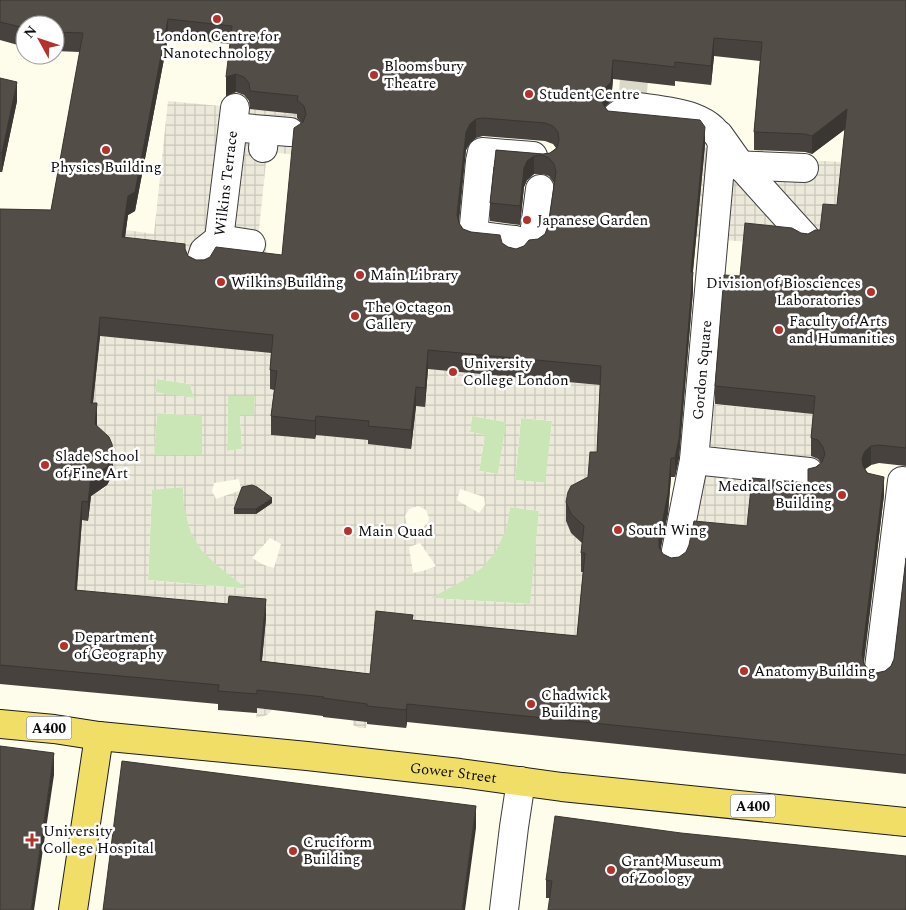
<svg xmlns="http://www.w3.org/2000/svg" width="906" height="910" font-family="Spectral,serif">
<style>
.grass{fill:#cae6b7}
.plaza{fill:url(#plaza-grid);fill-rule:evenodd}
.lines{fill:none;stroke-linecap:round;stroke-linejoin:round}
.minor-tunnel{stroke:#dad8c9;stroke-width:28;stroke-dasharray:28 14;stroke-linecap:butt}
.minor-casing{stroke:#3e3e3e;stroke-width:30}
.major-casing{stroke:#1c1c1c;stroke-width:30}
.minor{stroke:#fff;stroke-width:28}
.major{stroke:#f1de67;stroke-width:28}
.wall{fill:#47423e;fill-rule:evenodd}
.shaded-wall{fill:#3a3632}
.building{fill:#534d48;stroke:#3a3632;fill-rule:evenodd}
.poi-dot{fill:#b3332c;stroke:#fff;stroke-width:2}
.labels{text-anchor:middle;stroke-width:5;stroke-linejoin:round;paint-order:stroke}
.shield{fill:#fff;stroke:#545454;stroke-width:1}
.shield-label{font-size:14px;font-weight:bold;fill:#0b0b0b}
.poi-label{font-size:15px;fill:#0b0b0b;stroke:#fff;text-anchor:start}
.street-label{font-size:15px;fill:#0b0b0b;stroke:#fff}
</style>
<defs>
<pattern id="plaza-grid" width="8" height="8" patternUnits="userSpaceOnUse" patternTransform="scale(1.25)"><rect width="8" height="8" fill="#ece9db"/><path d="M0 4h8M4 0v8" fill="none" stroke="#c9c6bb"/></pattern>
</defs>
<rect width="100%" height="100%" fill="#fefcea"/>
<path class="grass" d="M157 379 190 384 194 398 155 393Z
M228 396H255L254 415H240L242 449 227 451Z
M157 413 203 416 202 455H154Z
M472 416 507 422 498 474 479 471 485 435 470 432Z
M521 418 552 421 546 483 515 480Z
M183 487C185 543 207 558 249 589L148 580 152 489Z
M510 507 539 511 531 604 430 598C475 574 501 562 510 507Z"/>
<path class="plaza" d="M168 101 314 115 310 156 267 152 258 239 267 240 264 271 116 255 119 229 154 234Z
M736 142 750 152 805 160 843 162 837 224 820 250 806 248 696 237 705 148Z
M100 336 273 353 270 389 277 390 271 435 315 439 316 435 369 440 413 405 425 406 429 369 601 385 597 471 588 498 566 521 571 533 584 541 582 572H585L577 655 370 686 366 728H359L353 725V721L356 691 272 710 267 715 256 718 266 618 76 597 82 520H88L91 493 104 489 111 479 113 473 112 463 91 421ZM157 379 190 384 194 398 155 392ZM228 396H255L254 415H240L242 449 227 451ZM157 413 202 416V455H154ZM472 416 506 422 498 474 479 471 485 435 470 432ZM521 418 552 421 545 483 515 480ZM239 479 241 490 216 499 212 491 214 483ZM183 487 184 508 191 533 202 551 218 566 247 589 148 580 152 490ZM460 489 484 497 485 505 479 513 457 500ZM418 506 426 510 429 518 428 522 422 529H413L407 525 405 516 409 509ZM510 507 539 511 530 604 431 598 464 580 482 568 496 551 507 527ZM270 538 281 544 274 568 264 565 252 558ZM420 543 436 566 423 571 413 573 409 547Z
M687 402 815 414 802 576 671 563 682 449H678L681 411H686Z"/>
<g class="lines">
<path class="minor-tunnel" d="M632 106 640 0"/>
<defs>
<g id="minor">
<path d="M617 116 632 106C660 111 712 111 722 144L694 460 809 472"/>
<path d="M233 127 265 130 263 148"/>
<path d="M265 130 290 132"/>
<path d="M719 135 741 166 805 237"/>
<path d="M730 165 804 168"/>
<path d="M219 239 251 244"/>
<path d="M514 240 533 243 540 189"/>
<path d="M515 252 514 240 473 235 480 161 482 152 533 156"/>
<path id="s1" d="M200 264 204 251 219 239 235 108"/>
<path d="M674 561 694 460"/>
<path d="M878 676 902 481"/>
<path d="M504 910 514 827 521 781"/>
</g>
<g id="major">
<path id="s2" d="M0 724 54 729 99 736 307 756 460 773 562 787 906 822"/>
<path d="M73 910 99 736"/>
</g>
</defs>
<use href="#minor" class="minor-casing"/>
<use href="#major" class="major-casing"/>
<use href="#minor" class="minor"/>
<use href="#major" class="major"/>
</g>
<path class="wall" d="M0 0H906V466L879 463 871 465 865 469 884 495 864 663 868 669 876 673 885 671 891 666 894 659 906 558V774L407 722 406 728 367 724V722L323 717V716L257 708V713L218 710V704L0 684V209L51 210 80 52 55 51V25H25V47L0 40ZM168 38 230 44 226 96 236 92 244 95 249 101 250 109 297 114V118L302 123 282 255 196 260 188 256 185 249 125 238 128 215 135 211ZM714 56 760 61 754 132V150L805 152 812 154 845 129 837 205 820 230 808 234 801 233 740 276 715 386V404L813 414 811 438V456L818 459 821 463 816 467 808 483 747 526 679 557 671 558 663 554 660 549 668 513 671 477H675L679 458 693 291V272L705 145 608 111 605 107 611 101 613 79 675 86V81L711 85ZM483 136 545 141 553 144 556 148 550 153 543 154 496 150 490 203V221L520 225 524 187 527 180 534 174H542L549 176 554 183 548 226 545 234 538 239 524 246 516 249 508 247 502 243 463 229 459 223 466 150 470 143 476 138ZM100 336 271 353 270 370V389L274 390 271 416V435L315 439 316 435 368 440V444L411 449 416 406 425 407 428 369 600 385 597 452 588 477 566 502V521L571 533 582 543 581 553V572H583L577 636 413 620 370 674 262 661 266 618 77 590 82 520 88 521 91 496 107 485 113 474 97 426V422L93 403Z
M0 78 17 101 2 172H0Z
M272 503 256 514H234V509Z
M681 833 550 898H546V880Z"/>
<path class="shaded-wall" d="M168 19V38L135 211 128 215 122 256V237L128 196Z
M714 38V56L711 85V66Z
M613 60V79L611 101 603 109 601 98Z
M236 74V92L226 96V77Z
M17 82V101L2 172V153Z
M847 109V128L812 154V136Z
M476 119V138L470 143 466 150 457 233V215L466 132 470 124Z
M705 127V145L691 290V272Z
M534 156V174L527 180 524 187 520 225V206L524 168 527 161Z
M693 272V291L679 458 675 477V458Z
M100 317V336L91 421V403Z
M428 350V369L425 407V388Z
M416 387V406L411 449V430Z
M97 403V422L95 443V424Z
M316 416V435L315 439V421Z
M871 446V465L865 469 862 477V458L865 451Z
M113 455V474L107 485 91 496 88 521V502L91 477Z
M671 458V477L668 513 659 558V539Z
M884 477V495L862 674V655Z
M272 498V503L256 514V509Z
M82 501V520L75 608V590Z
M266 599V618L260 679V661Z
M407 704V722L406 728V710Z
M54 753V775L34 910H31Z
M476 806V828L465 910H462Z"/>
<path class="building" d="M0 0H906V448L879 445 871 446 865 451 862 458 863 466 867 473 884 477 862 655 864 664 868 669 876 673 885 671 891 666 894 659 906 558V755L407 704 406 710 367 706V704L323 698 324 697 257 690V694L218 691 219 685 0 665V209L51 210 83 33 55 32V25H25V28L0 22ZM168 19 232 26 226 77 236 74 244 77 249 83 250 91 298 96 297 100 304 106 306 114 303 122 294 128 282 255 216 247 210 257 204 260H196L188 256 185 249V244L122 237 128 196 135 192ZM714 38 762 42 754 132 805 134 812 136 847 109 837 205 823 204 820 230H815L808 234 801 233 792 228 745 223 740 276 724 275 715 386 815 396 811 438 818 440 823 447 825 454 822 462 816 467 808 469V483L752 478 747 526 694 521 689 545 686 552 679 557 671 558 663 554 659 547V539L668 494 671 458H675L679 439 693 272H691L705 127 700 120 608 111 604 106 601 98 603 90 611 82 613 60 675 67V62L711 66ZM483 118 545 123 553 126 558 132 559 140 557 148 550 153 543 154 496 150 490 203 520 206 524 168 527 161 534 156 542 155 549 158 554 164 556 172 548 226 545 234 538 239 529 240 524 246 516 249 508 247 502 243 500 235 471 232 463 229 459 223 457 215 466 132 470 124 476 119ZM100 317 273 335 270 370 277 371 271 416 315 421 316 416 369 421 368 426 411 430 416 387 425 388 428 350 601 366 597 452H590L588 477 571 486 568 492 566 502 571 514 584 526 581 553H585L577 636 412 620 413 615 376 611 370 674 260 661 266 599 229 596 228 604 75 590 82 501 88 502 91 477 107 467 113 455 112 444 109 437 95 424 97 403H91Z
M0 78 17 82 2 153H0Z
M252 485 257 487 272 498 256 509H234L242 487Z
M0 746 54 753 31 910H0Z
M122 761 476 806 462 910H103Z
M555 816 681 833 906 856V910H548L552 881 546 880Z"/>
<g class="poi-dot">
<circle cx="217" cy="19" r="5"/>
<circle cx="374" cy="75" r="5"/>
<circle cx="529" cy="94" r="5"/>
<circle cx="106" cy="150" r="5"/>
<circle cx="527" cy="220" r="5"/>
<circle cx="360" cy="275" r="5"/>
<circle cx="221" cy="282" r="5"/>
<circle cx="871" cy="292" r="5"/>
<circle cx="355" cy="316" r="5"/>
<circle cx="779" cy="330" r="5"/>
<circle cx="453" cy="372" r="5"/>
<circle cx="45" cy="465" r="5"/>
<circle cx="842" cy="495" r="5"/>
<circle cx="618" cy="530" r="5"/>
<circle cx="348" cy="531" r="5"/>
<circle cx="64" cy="646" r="5"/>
<circle cx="744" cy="671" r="5"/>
<circle cx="531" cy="704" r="5"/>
<path d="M29.5 832.5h5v5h5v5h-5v5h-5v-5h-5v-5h5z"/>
<circle cx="293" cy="851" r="5"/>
<circle cx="611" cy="870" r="5"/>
</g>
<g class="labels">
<g class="shield">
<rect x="26.5" y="716.5" width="45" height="23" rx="4"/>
<rect x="730.5" y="794.5" width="45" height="23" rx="4"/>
</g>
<g class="shield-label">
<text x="49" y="733">A400</text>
<text x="753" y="811">A400</text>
</g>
<g class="poi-label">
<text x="217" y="41" text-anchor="middle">London Centre for<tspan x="217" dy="17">Nanotechnology</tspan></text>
<text x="384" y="71">Bloomsbury<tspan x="384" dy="17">Theatre</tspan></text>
<text x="539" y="99">Student Centre</text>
<text x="106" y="172" text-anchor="middle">Physics Building</text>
<text x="537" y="225">Japanese Garden</text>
<text x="370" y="280">Main Library</text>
<text x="231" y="287">Wilkins Building</text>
<text x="861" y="288" text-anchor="end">Division of Biosciences<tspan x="861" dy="17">Laboratories</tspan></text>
<text x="365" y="312">The Octagon<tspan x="365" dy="17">Gallery</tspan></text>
<text x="789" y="326">Faculty of Arts<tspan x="789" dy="17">and Humanities</tspan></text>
<text x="463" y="368">University<tspan x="463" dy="17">College London</tspan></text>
<text x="55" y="461">Slade School<tspan x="55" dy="17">of Fine Art</tspan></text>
<text x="832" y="491" text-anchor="end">Medical Sciences<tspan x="832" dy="17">Building</tspan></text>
<text x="628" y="535">South Wing</text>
<text x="358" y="536">Main Quad</text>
<text x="74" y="642">Department<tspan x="74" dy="17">of Geography</tspan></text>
<text x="754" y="676">Anatomy Building</text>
<text x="541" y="700">Chadwick<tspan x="541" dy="17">Building</tspan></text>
<text x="43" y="836">University<tspan x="43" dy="17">College Hospital</tspan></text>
<text x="303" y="847">Cruciform<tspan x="303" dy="17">Building</tspan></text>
<text x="621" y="866">Grant Museum<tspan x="621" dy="17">of Zoology</tspan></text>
</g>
<g class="street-label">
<text dy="5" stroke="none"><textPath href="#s1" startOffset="89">Wilkins Terrace</textPath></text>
<text transform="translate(702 370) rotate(-85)" y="5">Gordon Square</text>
<text dy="5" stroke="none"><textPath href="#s2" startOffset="456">Gower Street</textPath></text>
</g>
</g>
<g transform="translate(40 40) rotate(310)"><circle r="24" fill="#ffffff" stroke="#9d9d9d"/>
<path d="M0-4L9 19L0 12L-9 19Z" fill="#b3332c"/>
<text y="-8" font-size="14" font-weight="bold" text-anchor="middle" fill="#0b0b0b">N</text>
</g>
</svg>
